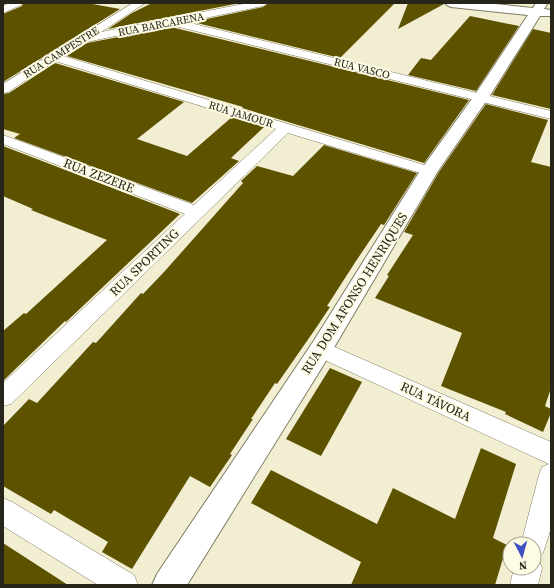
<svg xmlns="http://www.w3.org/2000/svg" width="554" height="588" font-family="'Source Serif 4',serif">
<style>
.building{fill:#5d5200}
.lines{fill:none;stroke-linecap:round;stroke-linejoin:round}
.minor-casing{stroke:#7f7c62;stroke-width:1}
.tertiary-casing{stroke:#7f7c62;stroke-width:2}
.minor{fill:#fff;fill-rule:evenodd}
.tertiary{fill:#fff;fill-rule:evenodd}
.labels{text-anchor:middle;stroke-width:4;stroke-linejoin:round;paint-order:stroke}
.far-street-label{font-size:11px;fill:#27251a;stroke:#fefbe4}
.street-label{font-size:13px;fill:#27251a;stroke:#fefbe4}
</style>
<rect width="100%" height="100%" fill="#f2eed1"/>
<path class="building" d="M23 3H87L120 9 3 82V14L22 6Z
M152 3H240L108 29 132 13Z
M269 3H395L340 58 193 22 263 7Z
M408 3H444V4L398 29Z
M470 16 519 26 476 91 408 75 421 58 431 60Z
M171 27 469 100 424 163 242 108 243 107 67 56 87 43Z
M533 29 551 33V109L492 95Z
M55 63 184 102 137 139 187 156 232 117 264 127 231 158 239 161 192 203 14 138 20 134 3 129V94L9 93Z
M486 104 548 120 531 162 551 167V388L545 406 551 409V413L543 432 505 414 506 412 441 386 462 333 375 298 389 276 387 275 413 235 404 232 439 172Z
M324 145 417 173 384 225 381 224 356 261 327 306 330 307 316 328 277 384 275 383 251 419H253L230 454 232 455 210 487 190 476 132 569 102 552 108 542 54 510 51 514 3 486V426L29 399 37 403 93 342 96 343 141 293 143 294 164 272 243 183 241 181 257 166 293 176Z
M3 146 180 214 66 322 65 321 3 381V331L24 313 26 314 107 240 31 210 33 209 3 196Z
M330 368 362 382 321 456 286 439Z
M481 448 516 464 493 538 507 545 495 585H351L361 562 251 503 271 470 377 524 393 488 455 519Z
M3 543 68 585H3Z"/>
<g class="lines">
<defs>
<path id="minor" d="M9 3H22L21 5 3 13V6Z
M133 3H145L101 32 248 3H268L263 6 186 22 551 111V119L171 25 86 42 63 56 434 168 437 171 434 174 429 176 424 174 288 133 11 404 3 406V383L185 214 3 144V135L194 205 276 129 55 61 8 92 3 93V84Z
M321 341 551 442V528L543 553 535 557 538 558 542 568 538 585H510L514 568H534V544H521L539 475 542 467 549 464 314 355 311 349 314 343Z
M3 498 12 502 134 575 138 585H98L3 526Z"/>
<path id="tertiary" d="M445 3H485L533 8 536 3H548L544 9 551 10V16H540L489 97 438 171 329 356 187 585H152L157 574 313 342 420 171 474 96 528 15 451 7 447 5Z"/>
</defs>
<use href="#minor" class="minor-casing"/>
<use href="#tertiary" class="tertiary-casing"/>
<use href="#minor" class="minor"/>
<use href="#tertiary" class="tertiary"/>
</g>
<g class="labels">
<g class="far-street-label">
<text transform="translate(161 24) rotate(-11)" y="4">RUA BARCARENA</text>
<text transform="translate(61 52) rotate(-32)" y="4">RUA CAMPESTRE</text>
<text transform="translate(362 68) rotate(14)" y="4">RUA VASCO</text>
<text transform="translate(241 114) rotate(17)" y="4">RUA JAMOUR</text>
</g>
<g class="street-label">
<text transform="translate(99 175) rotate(21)" y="5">RUA ZEZERE</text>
<text transform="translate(144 262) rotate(-44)" y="5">RUA SPORTING</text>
<text transform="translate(354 293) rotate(-58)" y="5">RUA DOM AFONSO HENRIQUES</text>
<text transform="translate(436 401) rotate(25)" y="5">RUA TÁVORA</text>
</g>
</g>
<rect width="554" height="588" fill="none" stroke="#27251a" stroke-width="8"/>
<g transform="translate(522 556) rotate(174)"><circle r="19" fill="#fefbe4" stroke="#a8a593"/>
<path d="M0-3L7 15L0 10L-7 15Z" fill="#3d51c4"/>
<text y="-6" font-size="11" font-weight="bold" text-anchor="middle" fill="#27251a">N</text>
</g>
</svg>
